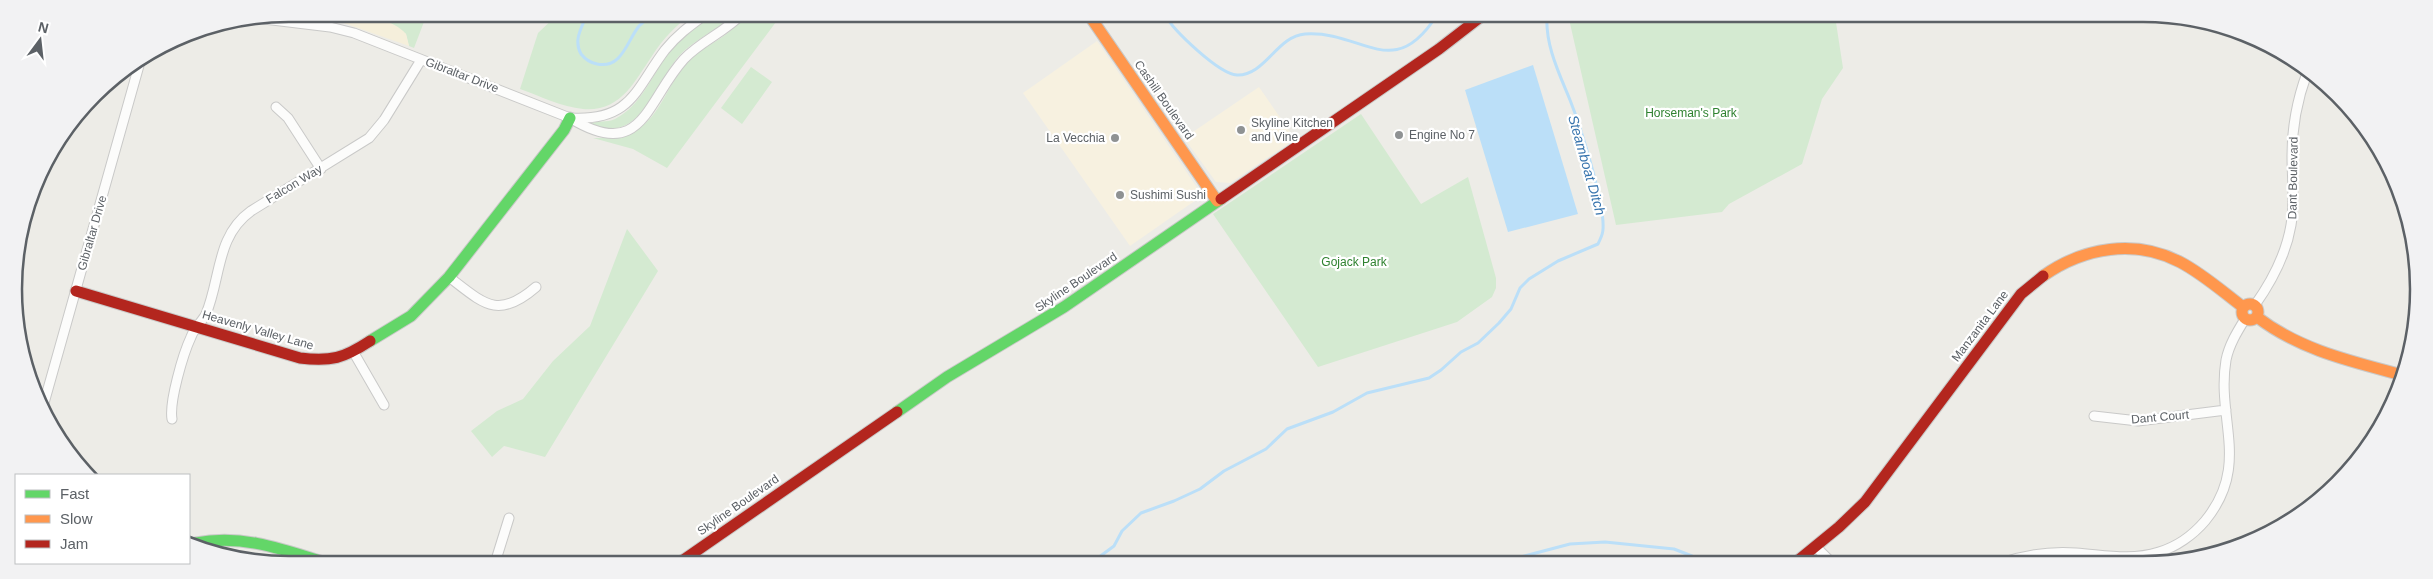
<svg xmlns="http://www.w3.org/2000/svg" width="2433" height="579" font-family="Helvetica,sans-serif">
<style>
.commercial{fill:#f7f1e0}
.green{fill:#d4ead1}
.sand{fill:#f5efdb}
.water{fill:#bbdff8}
.lines{fill:none;stroke-linecap:round;stroke-linejoin:round}
.stream{stroke:#bbdff8;stroke-width:3}
.street-casing{stroke:#c9c9c8;stroke-width:11}
.fast-casing{stroke:#c9c9c8;stroke-width:13}
.slow-casing{stroke:#c9c9c8;stroke-width:13}
.jam-casing{stroke:#c9c9c8;stroke-width:13}
.street{stroke:#fcfcfb;stroke-width:9}
.fast{stroke:#63d668;stroke-width:11}
.slow{stroke:#ff974d;stroke-width:11}
.jam{stroke:#b3261e;stroke-width:11}
.poi-dot{fill:#8f9293;stroke:#fff;stroke-width:2}
.labels{text-anchor:middle;stroke-width:4.5;stroke-linejoin:round;paint-order:stroke}
.street-label{font-size:12px;fill:#5c6166;stroke:#fff}
.park-label{font-size:12px;fill:#2f8230;stroke:#fff}
.poi-label{font-size:12px;fill:#5c6166;stroke:#fff;text-anchor:start}
.water-label{font-size:14px;font-style:italic;fill:#3975ae;stroke:#fff}
.rim{fill:none;stroke:#5c6166;stroke-width:2.5}
</style>
<rect width="100%" height="100%" fill="#edece7"/>
<path class="commercial" d="M1097 41 1198 189 1196 200 1130 246 1023 93Z
M1259 87 1295 139 1230 183 1216 182 1184 138Z"/>
<path class="green" d="M356 14H427L414 48 409 46 406 34 392 24Z
M558 14H692C677 24 662 40 652 56 634 82 621 112 583 109 562 107 540 96 520 89L538 33Z
M715 14H734C719 29 700 37 685 50 655 76 644 148 590 124 597 120 607 123 615 119 641 106 652 75 668 54 681 38 698 26 715 14Z
M748 14H782L667 168 633 149 593 138C665 138 653 97 693 57 702 48 715 43 725 35 733 29 741 22 748 14Z
M1565 15 1835 16 1843 68 1822 99 1802 164 1729 204 1722 212 1616 225 1569 19Z
M751 67 772 82 742 124 721 108Z
M1361 114 1421 204 1468 177 1496 278V288L1492 297 1457 322 1318 367 1213 214Z
M627 229 658 271 545 457 504 446 492 457 471 431 497 411 523 399 553 361 590 326Z"/>
<path class="sand" d="M343 14C363 14 393 19 406 34L409 46 341 22Z"/>
<path class="water" d="M1533 65 1578 214 1508 232 1465 90Z"/>
<g class="lines">
<path class="stream" d="M587 14C582 27 573 40 581 54 585 59 591 63 597 64 622 69 627 41 639 26 644 21 649 18 655 14
M1165 15C1174 31 1219 74 1237 75 1265 76 1277 36 1305 34 1363 30 1393 84 1437 15
M1091 563 1114 546 1122 531 1141 513 1174 501 1200 489 1224 471 1266 449 1287 429 1333 412 1367 393 1429 378 1441 370 1461 352 1478 343 1499 323 1511 309 1520 288 1529 279 1558 261 1598 244C1600 239 1603 235 1603 229 1605 204 1580 125 1570 100 1559 73 1545 45 1547 15
M1498 563 1570 544 1605 542 1674 549 1692 556 1701 563"/>
<defs>
<path id="street" d="M264 19 330 27 354 33 570 118C643 163 646 101 684 59 701 41 725 32 742 14
M276 107 288 118 321 169
M572 118C632 121 636 88 665 50 677 35 691 25 706 14
M449 277C484 304 498 320 536 287
M2255 305C2272 281 2286 255 2291 225 2295 203 2292 179 2292 156 2292 127 2297 100 2307 73
M354 353 384 405
M44 403 140 62
M2094 416 2138 421 2226 410
M172 419C169 402 183 354 191 337 194 328 202 322 206 314 221 278 216 236 251 211L369 138 384 120 421 60
M1815 546 1832 563
M495 563 509 518
M2001 563C2025 555 2051 551 2076 553 2105 555 2130 561 2159 552 2176 547 2193 535 2205 521 2251 465 2216 420 2226 360 2229 345 2237 332 2245 319"/>
<path id="fast" d="M370 341 411 316 449 277 564 130 570 118
M897 412 947 377 1064 307 1221 199
M196 543C242 534 282 549 326 563"/>
<path id="slow" d="M1089 15 1217 201
M2043 276C2084 247 2135 239 2180 262 2203 274 2223 292 2243 307
M2242 312a8 8 0 1 1 16 0a8 8 0 1 1-16 0Z
M2257 317C2300 350 2350 361 2402 375"/>
<path id="jam" d="M1221 199 1439 49 1483 15
M76 291 300 358C331 362 344 358 370 341
M679 563 897 412
M1795 563 1839 527 1865 502 2021 294 2043 276"/>
</defs>
<use href="#street" class="street-casing"/>
<use href="#fast" class="fast-casing"/>
<use href="#slow" class="slow-casing"/>
<use href="#jam" class="jam-casing"/>
<use href="#street" class="street"/>
<use href="#fast" class="fast"/>
<use href="#slow" class="slow"/>
<use href="#jam" class="jam"/>
</g>
<g class="poi-dot">
<circle cx="1241" cy="130" r="5"/>
<circle cx="1399" cy="135" r="5"/>
<circle cx="1115" cy="138" r="5"/>
<circle cx="1120" cy="195" r="5"/>
</g>
<g class="labels">
<g class="street-label">
<text transform="translate(462 75) rotate(21)" y="4">Gibraltar Drive</text>
<text transform="translate(1164 100) rotate(55)" y="4">Cashill Boulevard</text>
<text transform="translate(2293 178) rotate(-89)" y="4">Dant Boulevard</text>
<text transform="translate(294 184) rotate(-31)" y="4">Falcon Way</text>
<text transform="translate(92 233) rotate(-74)" y="4">Gibraltar Drive</text>
<text transform="translate(1076 282) rotate(-34)" y="4">Skyline Boulevard</text>
<text transform="translate(1980 326) rotate(-53)" y="4">Manzanita Lane</text>
<text transform="translate(258 330) rotate(16)" y="4">Heavenly Valley Lane</text>
<text transform="translate(2160 417) rotate(-5)" y="4">Dant Court</text>
<text transform="translate(738 505) rotate(-35)" y="4">Skyline Boulevard</text>
</g>
<g class="park-label">
<text x="1691" y="117">Horseman's Park</text>
<text x="1354" y="266">Gojack Park</text>
</g>
<g class="poi-label">
<text x="1251" y="127">Skyline Kitchen<tspan x="1251" dy="14">and Vine</tspan></text>
<text x="1409" y="139">Engine No 7</text>
<text x="1105" y="142" text-anchor="end">La Vecchia</text>
<text x="1130" y="199">Sushimi Sushi</text>
</g>
<g class="water-label">
<text transform="translate(1587 165) rotate(74)" y="5">Steamboat Ditch</text>
</g>
</g>
<path d="M0 0H2433V579H0ZM289 22H2143A267 267 0 0 1 2410 289V289A267 267 0 0 1 2143 556H289A267 267 0 0 1 22 289V289A267 267 0 0 1 289 22Z" fill="#f2f2f3" fill-rule="evenodd"/>
<path class="rim" d="M289 22H2143A267 267 0 0 1 2410 289V289A267 267 0 0 1 2143 556H289A267 267 0 0 1 22 289V289A267 267 0 0 1 289 22Z"/>
<rect x="15" y="474" width="175" height="90" fill="#ffffff" stroke="#bec0c2"/>
<rect x="25" y="490" width="25" height="8" fill="#63d668" stroke="#bec0c2"/>
<text x="60" y="499" font-size="15" fill="#5c6166">Fast</text>
<rect x="25" y="515" width="25" height="8" fill="#ff974d" stroke="#bec0c2"/>
<text x="60" y="524" font-size="15" fill="#5c6166">Slow</text>
<rect x="25" y="540" width="25" height="8" fill="#b3261e" stroke="#bec0c2"/>
<text x="60" y="549" font-size="15" fill="#5c6166">Jam</text>
<g transform="translate(40 40) rotate(15)" stroke="#ffffff" stroke-width="4" paint-order="stroke">
<path d="M0-4L9 19L0 12L-9 19Z" fill="#5c6166"/>
<text y="-8" font-size="14" font-weight="bold" text-anchor="middle" fill="#5c6166">N</text>
</g>
</svg>
